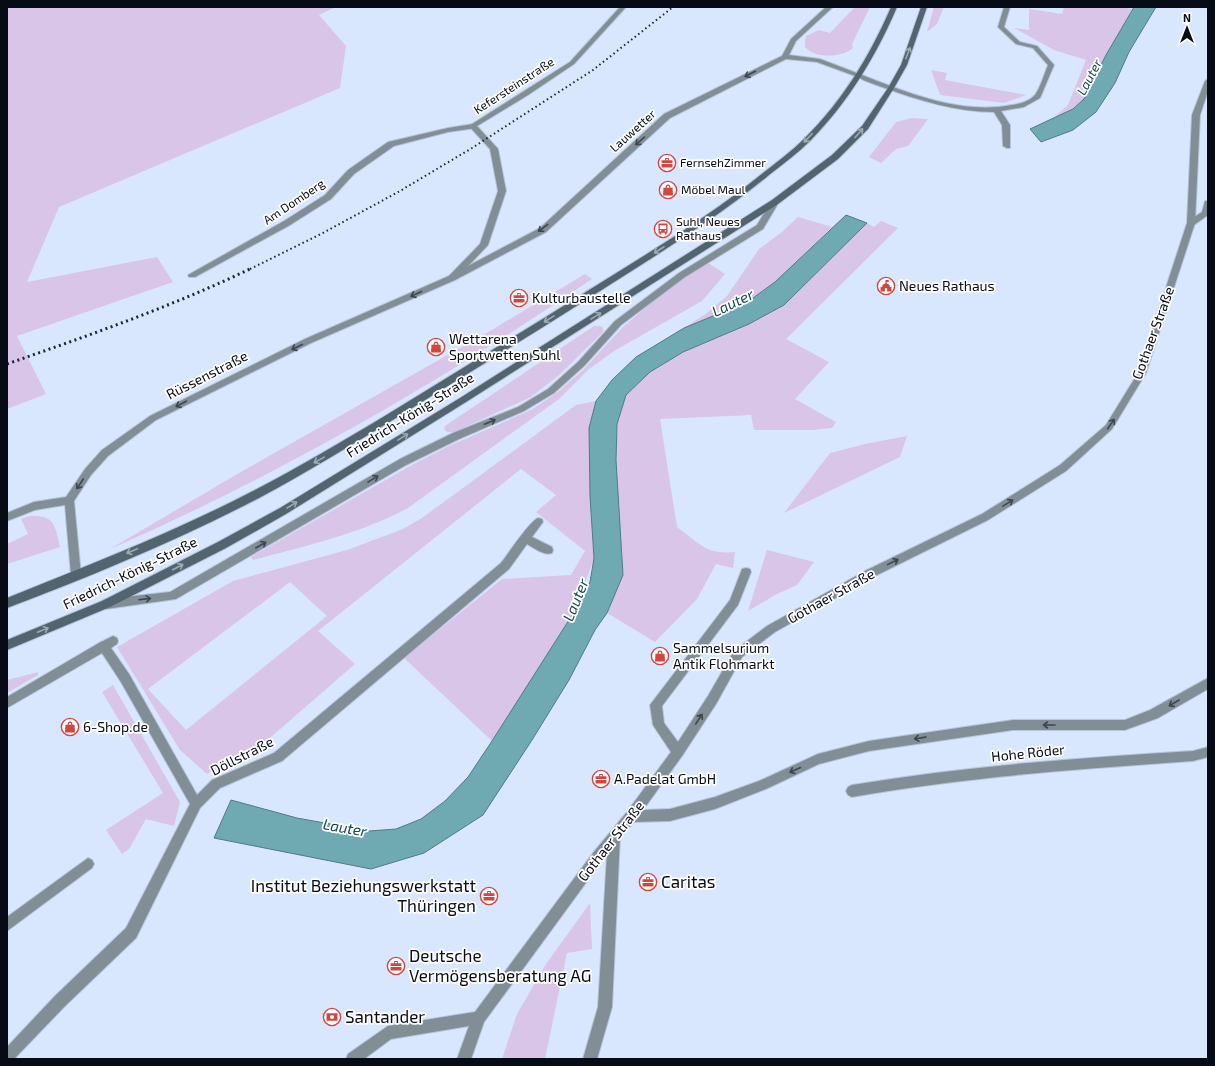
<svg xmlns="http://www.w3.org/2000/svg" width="1215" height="1066" font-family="'Exo 2',sans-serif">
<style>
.green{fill:#d8c5e7;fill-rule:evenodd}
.water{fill:#6faab3;stroke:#507a84}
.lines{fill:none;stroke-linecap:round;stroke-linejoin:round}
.lane-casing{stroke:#b7c4d9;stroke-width:2}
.street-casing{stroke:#b7c4d9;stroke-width:2}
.secondary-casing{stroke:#b7c4d9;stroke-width:2}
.lane{fill:#818e96;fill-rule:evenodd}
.street{fill:#818e96;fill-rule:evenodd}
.secondary{fill:#51646f;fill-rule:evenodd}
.rail-far1{stroke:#202632;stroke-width:2;stroke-dasharray:1.5 3;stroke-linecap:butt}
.rail{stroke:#202632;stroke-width:3;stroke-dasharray:2 3.5;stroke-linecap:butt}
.oneway{stroke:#9faab0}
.oneway2{stroke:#3d464f}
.labels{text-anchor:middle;stroke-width:3.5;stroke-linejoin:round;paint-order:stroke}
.far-street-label{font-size:12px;fill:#060b15;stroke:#fff}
.far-poi-label{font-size:12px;fill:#060b15;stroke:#fff;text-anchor:start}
.far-water-label{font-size:13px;font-style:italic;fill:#134950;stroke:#fff}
.poi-label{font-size:14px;fill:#060b15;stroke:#fff;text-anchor:start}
.street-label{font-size:14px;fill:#060b15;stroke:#fff}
.water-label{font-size:15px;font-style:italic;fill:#134950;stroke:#fff}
.near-poi-label{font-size:17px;fill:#060b15;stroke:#fff;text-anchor:start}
</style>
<rect width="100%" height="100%" fill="#d9e7fe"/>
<path class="green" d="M7 7H336L319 15 346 46 340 88 59 207 27 282 157 257 173 282 17 336 46 394 7 409Z
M855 7H870L852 44 853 48C841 58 816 59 805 47V41L806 36 819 30 830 33Z
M934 7H944L937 24 927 32Z
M1064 7H1122L1132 9 1106 55 1084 99 1073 109 1051 120 1068 105 1086 60 1054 50 1014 28 1029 30V9L1062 14Z
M931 70 947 73 945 80 1026 95 1004 103 940 95Z
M912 118 928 119 908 146 896 149 881 163 869 157 896 122Z
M798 217 832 227 775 282 749 301 684 328 707 313 727 296 759 249 782 232Z
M881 221 898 228 786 339 829 362 795 399 836 422 832 428 812 430H754L751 415 660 419 677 527C699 543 706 555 735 552L733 568 716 564 697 599 655 642 607 613 623 575 616 460 617 424 626 395 650 372 683 352 749 324 784 305 867 223 874 227Z
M708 263 725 274 702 301 614 351 588 370 559 399 408 508C359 534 306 546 253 560L251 557 410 466 447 447 533 409 559 391 583 370 623 327 659 296 696 269Z
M585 274 592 279C439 383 279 475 110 549L239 473 490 331Z
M594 326H601L603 328V332L558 376 531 397 454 432H447L444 429 445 426Z
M596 401 589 428 590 496 594 558 576 609 492 741 404 658 502 579 571 575 585 551 536 512 556 495 521 469 318 631 355 664 271 737 207 774 180 750 117 647 233 581 347 550 403 529 422 518 576 405ZM290 582 327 616 186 730 148 689Z
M907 436 900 457 784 513 830 453 865 444Z
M30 516C55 515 55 525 60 547L7 564V544L28 534 21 519Z
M767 550 814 562 797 585 775 595 748 611Z
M38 672V675L7 693V680Z
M113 685 180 802 174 826 146 819 129 849 122 854 106 830 163 793 102 692Z
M590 903 592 949 567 953 545 1059H502L517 1014 546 964Z"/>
<path class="water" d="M1134 7H1156L1129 52 1115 83 1096 112 1073 130 1041 142 1030 129 1073 109 1084 99 1106 55Z
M846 215 867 223 784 305 749 324 683 352 650 372 626 395 617 424 616 460 623 575 607 613 595 630 569 680 532 740 483 815 424 853 371 869 214 838 231 800 297 818 369 831 396 829 421 819 445 801 468 777 492 741 576 609 590 582 594 558 590 496 589 428 596 401 612 380 636 357 684 328 749 301 775 282Z"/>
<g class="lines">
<defs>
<path id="lane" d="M620 7H626L574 64 528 95 477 126 498 149 506 191 488 245 455 280H449L448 278 449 276 480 244 498 191 490 149 469 126 570 62Z
M1004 7H1010L1004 27 1020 42 1037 46 1054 65 1040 98 1024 107 1001 111 1010 125V148H1007L1003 146 1002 125 994 112C956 112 918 100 882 87 874 84 863 81 857 76L862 75C908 93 961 115 1012 105 1019 104 1028 102 1034 96 1039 92 1045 72 1048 65L1033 48 1016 44 999 28 998 27Z
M772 200H778L779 202 763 229 685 277 621 325 584 366 554 393 524 411 459 439 406 465 176 599 106 609 102 607 101 604 102 601 106 599 170 592 400 459 453 433 518 407 548 389 578 362 615 321 679 273 757 225Z
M1205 201H1208V215L1194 225H1188V221L1202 212Z
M1208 747V757L1193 761C1079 769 965 777 852 797L848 795 846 791 848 787 852 785C965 766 1079 758 1193 751Z
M88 858 92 860 94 864 92 868 7 931V917Z"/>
<path id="street" d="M826 7H833L796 41 789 55 820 59 862 75V77H858L817 62 786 59 670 118 546 232 455 280 311 343 156 420 108 456 91 475 74 501 81 575 80 578 76 579 72 578 71 575 65 505 35 510 7 521V513L34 502 66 497 85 469 102 450 150 416 305 339 449 276 540 228 664 114 782 56 791 39Z
M1208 79V91L1200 115 1195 223 1146 373 1112 429 1066 471 988 520 873 577 775 632 742 657 716 704 682 756 643 810 670 809 715 797 759 781 818 754 869 741 1013 720H1125L1150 710 1208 678V689L1158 718 1125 730H1013L869 751 819 764 766 789 715 809 670 821 634 822 620 837 612 1007 597 1059H583L598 1007 607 854 484 1022 471 1059H457L469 1026 391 1039 364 1059H346L348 1054 388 1026 475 1012 593 853 627 812 671 752 653 725 650 705 730 600 742 569 746 568 750 569 751 572 738 605 662 706 664 723 678 742 708 696 734 651 767 626 865 571 982 514 1060 465 1106 425 1138 373 1187 223 1192 115 1205 81Z
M473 124 477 126 476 128 448 132 394 146 354 174 331 199 290 225 195 277H189L188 275 284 221 325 195 348 170 388 142 448 128Z
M538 518 542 519 543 522 532 537 552 547 553 550 552 553C544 556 534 548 527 544L509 569 282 761 220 788 200 808 136 938 65 1006 14 1059H7V1047L55 996 126 928 190 804 121 682 102 653 7 708V697L99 643 113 636 117 638 118 641 117 644 111 648 129 674 197 795 212 780 274 753 501 563C508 554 530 521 538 518Z"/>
<path id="secondary" d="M891 7H897C876 56 849 101 811 140 798 153 783 164 769 175 710 224 643 263 578 305 518 343 457 380 396 418 351 445 306 473 259 498 178 540 92 576 7 608V598C89 565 172 533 251 492 298 468 343 441 388 414 450 376 512 338 573 300 638 259 704 221 763 173 777 162 792 151 805 138 843 100 870 56 891 7Z
M921 7H927L907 65 894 88 868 129 838 159 778 204 466 402 286 514 226 548 110 607 7 650V640L102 601 218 542 280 508 460 398 772 200 832 155 862 126 888 88 901 65Z"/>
</defs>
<use href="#lane" class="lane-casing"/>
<use href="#street" class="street-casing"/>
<use href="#secondary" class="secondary-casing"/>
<use href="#lane" class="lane"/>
<use href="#street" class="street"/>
<use href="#secondary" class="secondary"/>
<path class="rail-far1" d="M250 269 321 234 400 191 472 148 593 70 673 7"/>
<path class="rail" d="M7 364C90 335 173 306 252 268"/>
</g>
<defs><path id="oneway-shaft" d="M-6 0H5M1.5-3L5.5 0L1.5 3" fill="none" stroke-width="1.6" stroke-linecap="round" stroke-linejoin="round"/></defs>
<g class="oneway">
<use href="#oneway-shaft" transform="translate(908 53) rotate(-69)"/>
<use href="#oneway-shaft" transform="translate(859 133) rotate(-49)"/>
<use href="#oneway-shaft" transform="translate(808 138) rotate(134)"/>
<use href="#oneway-shaft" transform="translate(659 250) rotate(147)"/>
<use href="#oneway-shaft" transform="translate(596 316) rotate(-32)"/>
<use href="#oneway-shaft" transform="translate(549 319) rotate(148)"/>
<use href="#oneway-shaft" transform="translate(403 437) rotate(-32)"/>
<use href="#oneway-shaft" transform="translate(319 460) rotate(151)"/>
<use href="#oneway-shaft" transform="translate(292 505) rotate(-32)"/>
<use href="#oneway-shaft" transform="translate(132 551) rotate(157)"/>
<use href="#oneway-shaft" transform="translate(178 567) rotate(-27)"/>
<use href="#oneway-shaft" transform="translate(43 630) rotate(-22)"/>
</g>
<g class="oneway2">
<use href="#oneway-shaft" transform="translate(750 74) rotate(153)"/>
<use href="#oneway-shaft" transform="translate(640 141) rotate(138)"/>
<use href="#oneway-shaft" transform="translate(543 228) rotate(143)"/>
<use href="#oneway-shaft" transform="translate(416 294) rotate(155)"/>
<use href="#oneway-shaft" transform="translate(297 347) rotate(154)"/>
<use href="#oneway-shaft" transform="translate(181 404) rotate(152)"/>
<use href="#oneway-shaft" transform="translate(490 422) rotate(-23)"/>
<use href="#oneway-shaft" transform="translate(1111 424) rotate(-55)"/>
<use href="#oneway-shaft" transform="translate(373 479) rotate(-31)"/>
<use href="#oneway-shaft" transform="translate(80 484) rotate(123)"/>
<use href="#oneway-shaft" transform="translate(1008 503) rotate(-32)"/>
<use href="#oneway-shaft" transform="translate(261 545) rotate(-30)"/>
<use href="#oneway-shaft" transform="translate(893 562) rotate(-26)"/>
<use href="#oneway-shaft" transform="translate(145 599) rotate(-7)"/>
<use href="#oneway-shaft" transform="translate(1174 703) rotate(150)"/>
<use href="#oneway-shaft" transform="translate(699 719) rotate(-57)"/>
<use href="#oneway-shaft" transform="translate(1049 725) rotate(180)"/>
<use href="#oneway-shaft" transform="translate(920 738) rotate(172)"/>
<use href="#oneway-shaft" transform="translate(795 770) rotate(156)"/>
</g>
<defs>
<symbol id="office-ring" viewBox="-11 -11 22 22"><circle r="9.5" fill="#fff" stroke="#d4453f" stroke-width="1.5"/><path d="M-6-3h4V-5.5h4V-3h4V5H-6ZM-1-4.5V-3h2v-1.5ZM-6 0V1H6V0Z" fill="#d4453f"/></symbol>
<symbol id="shop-ring" viewBox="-11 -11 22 22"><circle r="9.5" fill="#fff" stroke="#d4453f" stroke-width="1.5"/><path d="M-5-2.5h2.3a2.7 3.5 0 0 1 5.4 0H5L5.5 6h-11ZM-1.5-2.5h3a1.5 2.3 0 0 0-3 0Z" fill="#d4453f"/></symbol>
<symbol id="bus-ring" viewBox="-11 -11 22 22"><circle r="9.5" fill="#fff" stroke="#d4453f" stroke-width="1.5"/><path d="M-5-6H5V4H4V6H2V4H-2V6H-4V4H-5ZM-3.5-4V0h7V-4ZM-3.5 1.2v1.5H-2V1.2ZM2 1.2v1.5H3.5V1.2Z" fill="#d4453f"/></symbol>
<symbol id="civic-ring" viewBox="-11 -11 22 22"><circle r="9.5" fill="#fff" stroke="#d4453f" stroke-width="1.5"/><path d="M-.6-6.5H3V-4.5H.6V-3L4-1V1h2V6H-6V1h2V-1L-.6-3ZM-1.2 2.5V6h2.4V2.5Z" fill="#d4453f"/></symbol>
<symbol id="bank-ring" viewBox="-11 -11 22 22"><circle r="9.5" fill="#fff" stroke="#d4453f" stroke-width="1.5"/><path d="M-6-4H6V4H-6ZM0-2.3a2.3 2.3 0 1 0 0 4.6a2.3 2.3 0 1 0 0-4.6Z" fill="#d4453f"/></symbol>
</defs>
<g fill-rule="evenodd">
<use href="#office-ring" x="657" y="153" width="20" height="20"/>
<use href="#shop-ring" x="658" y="180" width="20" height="20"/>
<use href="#bus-ring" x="653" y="219" width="20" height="20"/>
<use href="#civic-ring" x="876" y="276" width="20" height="20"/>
<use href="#office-ring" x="509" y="288" width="20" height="20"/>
<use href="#shop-ring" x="426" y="337" width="20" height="20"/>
<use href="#shop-ring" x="650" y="646" width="20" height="20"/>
<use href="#shop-ring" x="60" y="717" width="20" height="20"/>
<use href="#office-ring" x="591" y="769" width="20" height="20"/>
<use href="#office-ring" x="638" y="872" width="20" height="20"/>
<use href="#office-ring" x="479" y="886" width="20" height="20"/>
<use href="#office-ring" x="386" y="956" width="20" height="20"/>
<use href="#bank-ring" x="322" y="1007" width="20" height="20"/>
</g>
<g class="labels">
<g class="far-street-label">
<text transform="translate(514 86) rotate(-33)" y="4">Kefersteinstraße</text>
<text transform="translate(633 131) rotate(-42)" y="4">Lauwetter</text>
<text transform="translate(294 202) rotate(-34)" y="4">Am Domberg</text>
</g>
<g class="far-poi-label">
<text x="680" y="167">FernsehZimmer</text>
<text x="681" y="194">Möbel Maul</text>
<text x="676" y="226">Suhl, Neues<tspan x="676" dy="14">Rathaus</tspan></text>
</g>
<g class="far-water-label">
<text transform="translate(1089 77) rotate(-62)" y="5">Lauter</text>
</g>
<g class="poi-label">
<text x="899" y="291">Neues Rathaus</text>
<text x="532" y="303">Kulturbaustelle</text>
<text x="449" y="344">Wettarena<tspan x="449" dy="16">Sportwetten Suhl</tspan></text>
<text x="673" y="653">Sammelsurium<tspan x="673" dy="16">Antik Flohmarkt</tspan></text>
<text x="83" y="732">6-Shop.de</text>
<text x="614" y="784">A.Padelat GmbH</text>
</g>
<g class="street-label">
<text transform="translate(1153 333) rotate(-70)" y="5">Gothaer Straße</text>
<text transform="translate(207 375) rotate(-27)" y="5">Rüssenstraße</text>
<text transform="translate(410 415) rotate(-32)" y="5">Friedrich-König-Straße</text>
<text transform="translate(130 573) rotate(-26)" y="5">Friedrich-König-Straße</text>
<text transform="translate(831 596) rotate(-29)" y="5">Gothaer Straße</text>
<text transform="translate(1028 753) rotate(-6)" y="5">Hohe Röder</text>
<text transform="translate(242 756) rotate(-27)" y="5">Döllstraße</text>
<text transform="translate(611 841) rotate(-52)" y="5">Gothaer Straße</text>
</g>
<g class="water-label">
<text transform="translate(733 303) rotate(-26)" y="5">Lauter</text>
<text transform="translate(576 600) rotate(-68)" y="5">Lauter</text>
<text transform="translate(345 828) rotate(10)" y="5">Lauter</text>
</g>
<g class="near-poi-label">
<text x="661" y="888">Caritas</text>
<text x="476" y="892" text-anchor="end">Institut Beziehungswerkstatt<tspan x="476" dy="20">Thüringen</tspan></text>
<text x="409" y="962">Deutsche<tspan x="409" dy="20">Vermögensberatung AG</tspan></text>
<text x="345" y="1023">Santander</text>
</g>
</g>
<rect width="1215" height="1066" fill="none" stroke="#060b15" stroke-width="16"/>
<g transform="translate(1187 28)" stroke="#ffffff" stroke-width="3" paint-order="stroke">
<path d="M0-3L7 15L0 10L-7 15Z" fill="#060b15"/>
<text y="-6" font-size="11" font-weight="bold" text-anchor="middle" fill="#060b15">N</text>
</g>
</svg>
